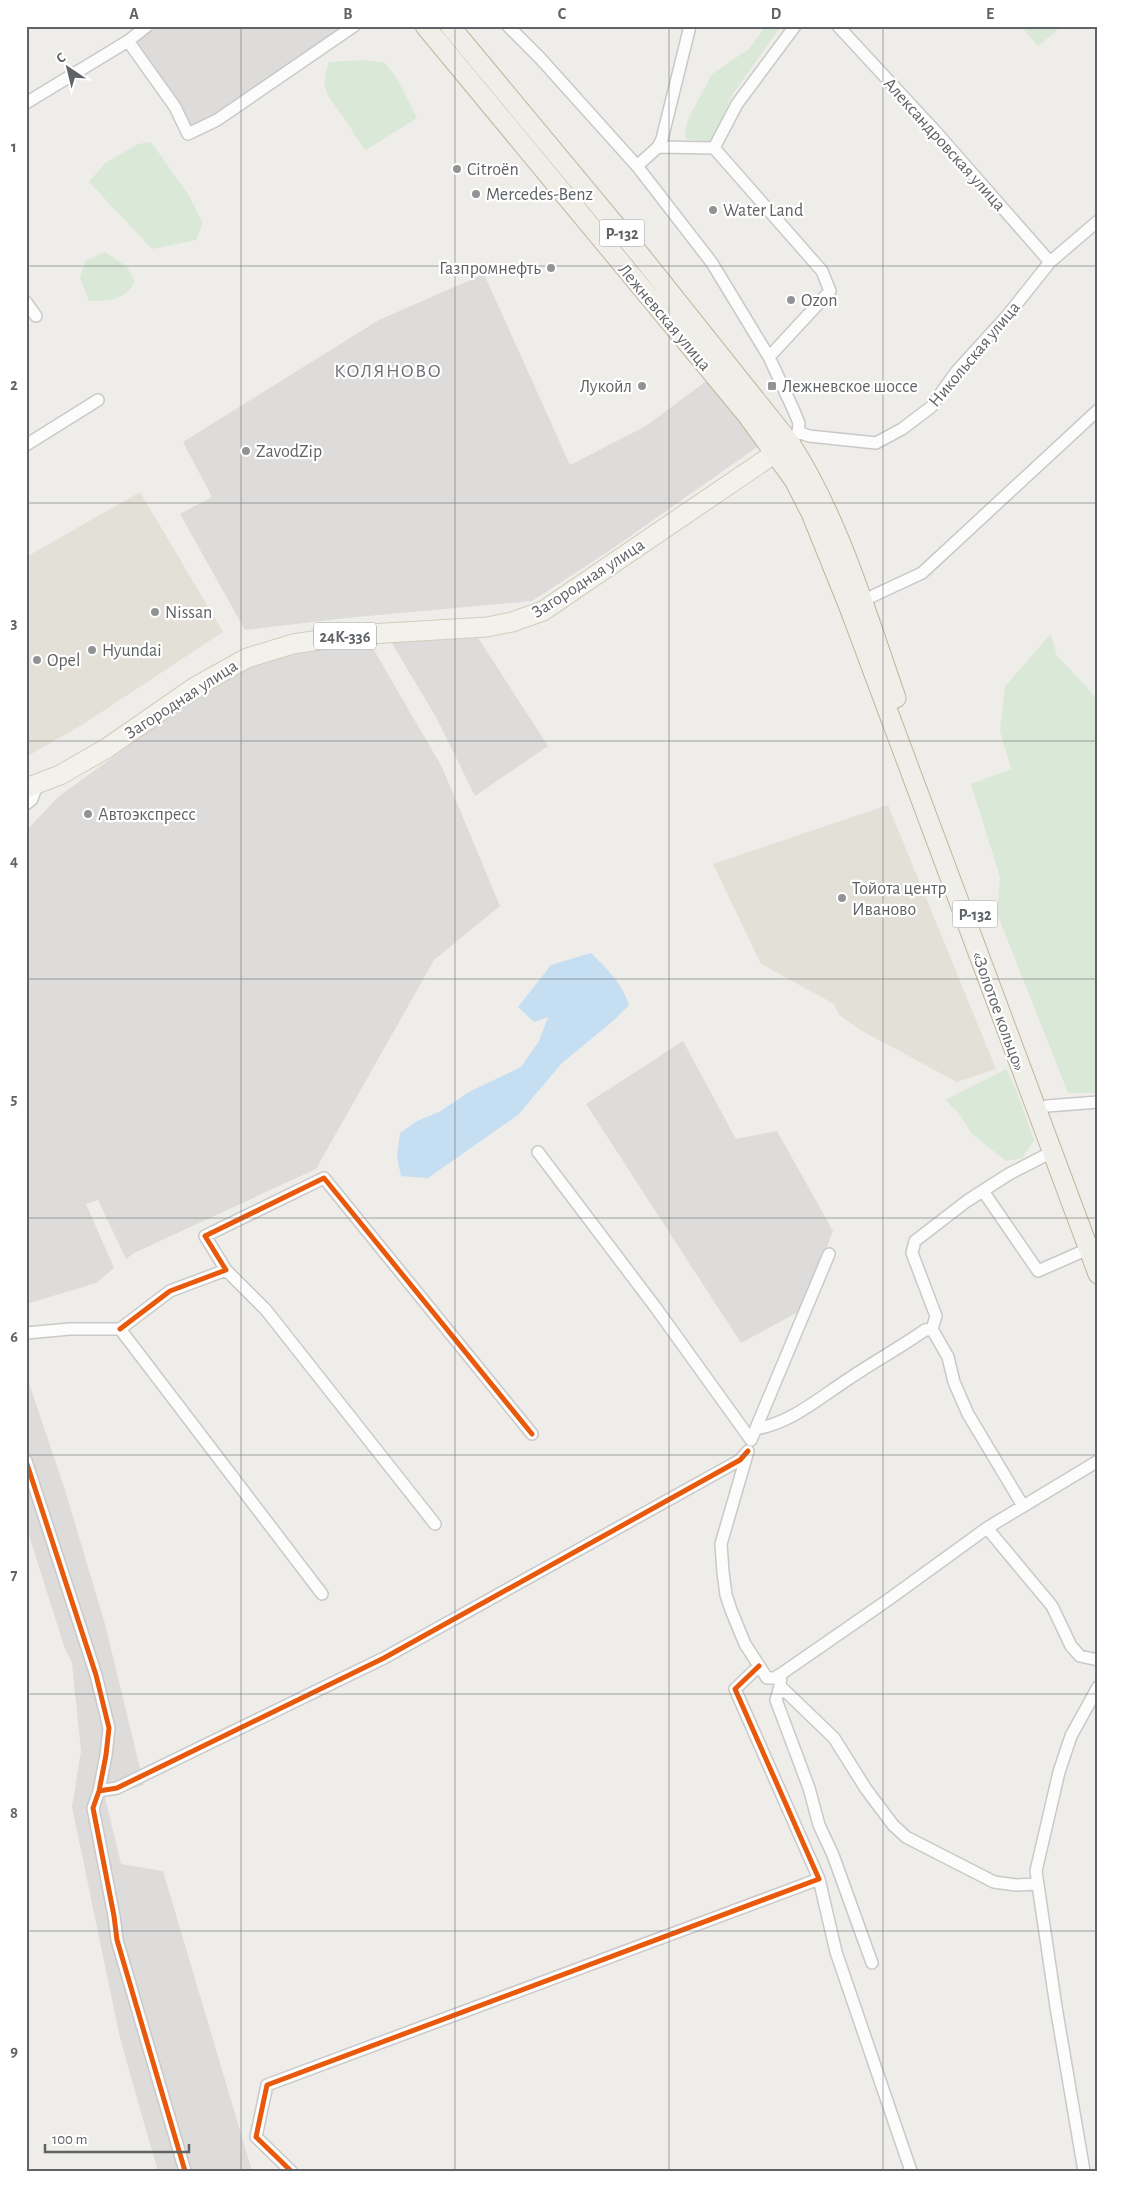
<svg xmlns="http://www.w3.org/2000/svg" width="1124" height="2197" font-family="'Alegreya Sans',sans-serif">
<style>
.commercial{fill:#e3e0d7}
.industrial{fill:#dedcda}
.green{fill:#dae8d7}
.water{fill:#c5def1}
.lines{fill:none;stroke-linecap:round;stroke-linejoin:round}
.minor-casing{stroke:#c9c9c9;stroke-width:14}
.primary-casing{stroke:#d2ccbb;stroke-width:21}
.trunk-casing{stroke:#c1b69b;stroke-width:21}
.minor{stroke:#fcfcfc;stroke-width:11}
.primary{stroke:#f2f1eb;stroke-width:19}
.trunk{stroke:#f0eee8;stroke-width:19}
.cycleway-casing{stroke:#fff;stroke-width:8}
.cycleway{stroke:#e8590c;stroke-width:5}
.grid{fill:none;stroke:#606366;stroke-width:1;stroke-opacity:0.55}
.poi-dot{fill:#929394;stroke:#fff;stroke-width:2}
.labels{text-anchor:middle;stroke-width:4.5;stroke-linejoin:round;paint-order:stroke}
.shield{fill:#fff;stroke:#909294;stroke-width:1}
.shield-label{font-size:16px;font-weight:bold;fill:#606366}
.street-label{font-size:18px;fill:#606366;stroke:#fff}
.poi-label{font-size:18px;fill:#606366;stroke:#fff;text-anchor:start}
.quarter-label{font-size:20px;letter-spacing:1px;fill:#717478;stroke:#fff}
.neatline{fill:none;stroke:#606366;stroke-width:2}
.grid-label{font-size:16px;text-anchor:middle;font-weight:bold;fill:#606366}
</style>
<rect width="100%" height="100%" fill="#eeede9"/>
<path class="commercial" d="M140 492 223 632 85 723 26 757V557Z
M888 805 996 1069 957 1082 862 1031 839 1015 834 1004 761 964 713 864Z"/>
<path class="industrial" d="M156 26H348L221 112 191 128 135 43Z
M484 274 570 465 646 426 709 379 763 443 609 551 532 601 346 618 245 630 180 514 212 497 183 442 379 320Z
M473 630 548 746 475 796 436 717 387 635Z
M368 640 442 767 500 906 434 960 316 1169 134 1253 126 1259 98 1200 86 1204 114 1268 96 1283 26 1304V831L58 797 229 673 297 646Z
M683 1041 736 1139 777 1131 833 1231 802 1310 741 1343 586 1104Z
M26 1374 65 1490 105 1624 144 1785 105 1797 121 1864 163 1871 252 2171H158L146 2130 120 2038 72 1807 81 1751 72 1663 64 1646 26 1526Z"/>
<path class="green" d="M766 26H781L732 95 711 142 686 139 685 133 688 119 712 74 749 49Z
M1021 26H1062L1038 46Z
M364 60 385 63 396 77 417 118 366 150C355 139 353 130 344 118 329 96 318 91 329 62Z
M151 142 188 194 203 223 196 240 152 249 89 182 105 163 138 144Z
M105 252 127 267 135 282C123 301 110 301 89 301L80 278 85 261Z
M1051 634 1057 656 1085 685 1098 702V1093H1068L997 913 1000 877 971 784 1011 769 1000 731 1005 686Z
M1006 1069 1015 1087 1034 1140 1022 1158 1006 1161 972 1134 958 1112 945 1100Z"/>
<path class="water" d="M591 953C607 969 622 983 629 1005L613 1021 562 1063 518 1115 428 1178 401 1176 397 1157 400 1133 417 1121 439 1112 469 1092 521 1067 539 1041 548 1017 534 1022 518 1007 551 965Z"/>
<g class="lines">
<defs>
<path id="minor" d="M508 26 540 58 637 166 712 263 769 357 794 411 799 423 798 432 790 443
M838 26 936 132 1050 262
M128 41 175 107 188 134 217 120 354 26
M26 103 128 41 147 26
M658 147 714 148 737 104 795 26
M714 148 822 271 830 291 769 357
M637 166 658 147 662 139 690 26
M26 302 36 316
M798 432 809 436 876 443 902 429 931 407 956 372 1007 316 1050 262 1098 221
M26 445 98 400
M862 601 922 573 1098 410
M26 804 32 799 37 785
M1047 1106 1098 1102
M538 1152 656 1308 751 1440 829 1254
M983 1191 1038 1271 1088 1249
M226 1270 266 1310 435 1524
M120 1329 170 1291 226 1270 205 1236 324 1178 532 1434
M26 1333 70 1329H120L322 1594
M756 1429C793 1422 819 1398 850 1378 875 1361 901 1347 925 1330L932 1329
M748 1451 721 1544 723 1572 726 1595 731 1610 745 1644 767 1678H774L781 1674
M26 1461 96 1675 109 1728 106 1755 99 1791 93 1808 114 1916 117 1940 185 2171
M1023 1506 968 1414 954 1382 948 1357 932 1329 936 1316 912 1253 915 1241 967 1201 1009 1174 1052 1152
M987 1528 1052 1606 1071 1646 1080 1656 1098 1660
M780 1686 776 1700 809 1788 819 1825 833 1855 872 1963
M99 1791 117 1788 384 1658 740 1460 748 1451
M819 1879 836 1952 911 2171
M1037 1884 1016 1885 994 1882 906 1837 893 1825 866 1789 834 1738 780 1686 781 1674 885 1602 987 1528 1098 1461
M291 2171 256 2137 267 2085 819 1879 735 1689 759 1666
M1084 2171 1056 2007 1036 1871 1059 1772 1071 1736 1098 1687"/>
<path id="primary" d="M26 788 60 775 107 748 195 687 247 658 293 644 352 635 487 627 512 622 543 611 787 445"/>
<path id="trunk" d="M425 26 747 415 794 480 811 513 849 607 1098 1274
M450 26 641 256 790 443C839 519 866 612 896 698"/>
</defs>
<use href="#minor" class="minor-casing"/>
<use href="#primary" class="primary-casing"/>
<use href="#trunk" class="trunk-casing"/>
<use href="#minor" class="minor"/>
<use href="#primary" class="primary"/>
<use href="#trunk" class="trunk"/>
<defs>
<path id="cycleway" d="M120 1329 170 1291 226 1270 205 1236 324 1178 532 1434
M26 1461 96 1675 109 1728 106 1755 99 1791 93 1808 114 1916 117 1940 185 2171
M99 1791 117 1788 384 1658 740 1460 748 1451
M291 2171 256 2137 267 2085 819 1879 735 1689 759 1666"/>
</defs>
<use href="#cycleway" class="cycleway-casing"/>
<use href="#cycleway" class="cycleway"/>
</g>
<path class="grid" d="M241 26V2171M455 26V2171M669 26V2171M883 26V2171M26 266H1098M26 503H1098M26 741H1098M26 979H1098M26 1218H1098M26 1455H1098M26 1694H1098M26 1931H1098"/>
<g class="poi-dot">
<circle cx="457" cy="169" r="5"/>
<circle cx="476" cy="194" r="5"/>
<circle cx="713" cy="210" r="5"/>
<circle cx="551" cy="268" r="5"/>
<circle cx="791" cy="300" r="5"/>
<circle cx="642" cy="386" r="5"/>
<rect x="767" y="381" width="10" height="10" rx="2.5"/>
<circle cx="246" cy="451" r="5"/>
<circle cx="155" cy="612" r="5"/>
<circle cx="92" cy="650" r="5"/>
<circle cx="37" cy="660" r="5"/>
<circle cx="88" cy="814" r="5"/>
<circle cx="842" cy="898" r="5"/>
</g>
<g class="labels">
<g class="shield">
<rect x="599.5" y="219.5" width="45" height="27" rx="4"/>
<rect x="314" y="622.5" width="62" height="27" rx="4"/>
<rect x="952.5" y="900.5" width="45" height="27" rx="4"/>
</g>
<g class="shield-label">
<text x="622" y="239">Р-132</text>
<text x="345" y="642">24К-336</text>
<text x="975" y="920">Р-132</text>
</g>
<g class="street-label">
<text transform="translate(945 144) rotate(48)" y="6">Александровская улица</text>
<text transform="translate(665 317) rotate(50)" y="6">Лежневская улица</text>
<text transform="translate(974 354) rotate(-50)" y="6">Никольская улица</text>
<text transform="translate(588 578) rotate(-33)" y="6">Загородная улица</text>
<text transform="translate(181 699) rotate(-33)" y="6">Загородная улица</text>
<text transform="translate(999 1011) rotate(70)" y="6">«Золотое кольцо»</text>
</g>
<g class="poi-label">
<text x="467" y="175">Citroën</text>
<text x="486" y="200">Mercedes-Benz</text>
<text x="723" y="216">Water Land</text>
<text x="541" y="274" text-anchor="end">Газпромнефть</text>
<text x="801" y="306">Ozon</text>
<text x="632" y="392" text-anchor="end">Лукойл</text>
<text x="782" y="392">Лежневское шоссе</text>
<text x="256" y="457">ZavodZip</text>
<text x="165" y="618">Nissan</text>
<text x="102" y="656">Hyundai</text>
<text x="47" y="666">Opel</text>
<text x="98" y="820">Автоэкспресс</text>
<text x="852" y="894">Тойота центр<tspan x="852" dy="21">Иваново</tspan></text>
</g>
<g class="quarter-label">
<text x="388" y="377">КОЛЯНОВО</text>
</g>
</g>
<rect width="1124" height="2197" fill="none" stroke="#ffffff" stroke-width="55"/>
<g transform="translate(68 68) rotate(325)" stroke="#ffffff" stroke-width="4" paint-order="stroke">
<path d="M0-4L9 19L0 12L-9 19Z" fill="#606366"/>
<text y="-8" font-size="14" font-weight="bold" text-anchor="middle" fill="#606366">С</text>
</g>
<path d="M45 2144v8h144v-8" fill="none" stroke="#606366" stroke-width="2.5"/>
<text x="52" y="2144" font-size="15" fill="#606366" stroke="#ffffff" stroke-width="4" paint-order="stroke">100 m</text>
<rect x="28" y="28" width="1068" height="2142" class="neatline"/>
<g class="grid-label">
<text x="134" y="19">A</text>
<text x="348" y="19">B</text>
<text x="562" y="19">C</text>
<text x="776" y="19">D</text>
<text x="990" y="19">E</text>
<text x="14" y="152">1</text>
<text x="14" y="390">2</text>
<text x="14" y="628">3</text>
<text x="14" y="866">4</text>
<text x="14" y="1104">5</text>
<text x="14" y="1342">6</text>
<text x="14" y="1580">7</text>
<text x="14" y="1818">8</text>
<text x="14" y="2056">9</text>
</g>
</svg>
